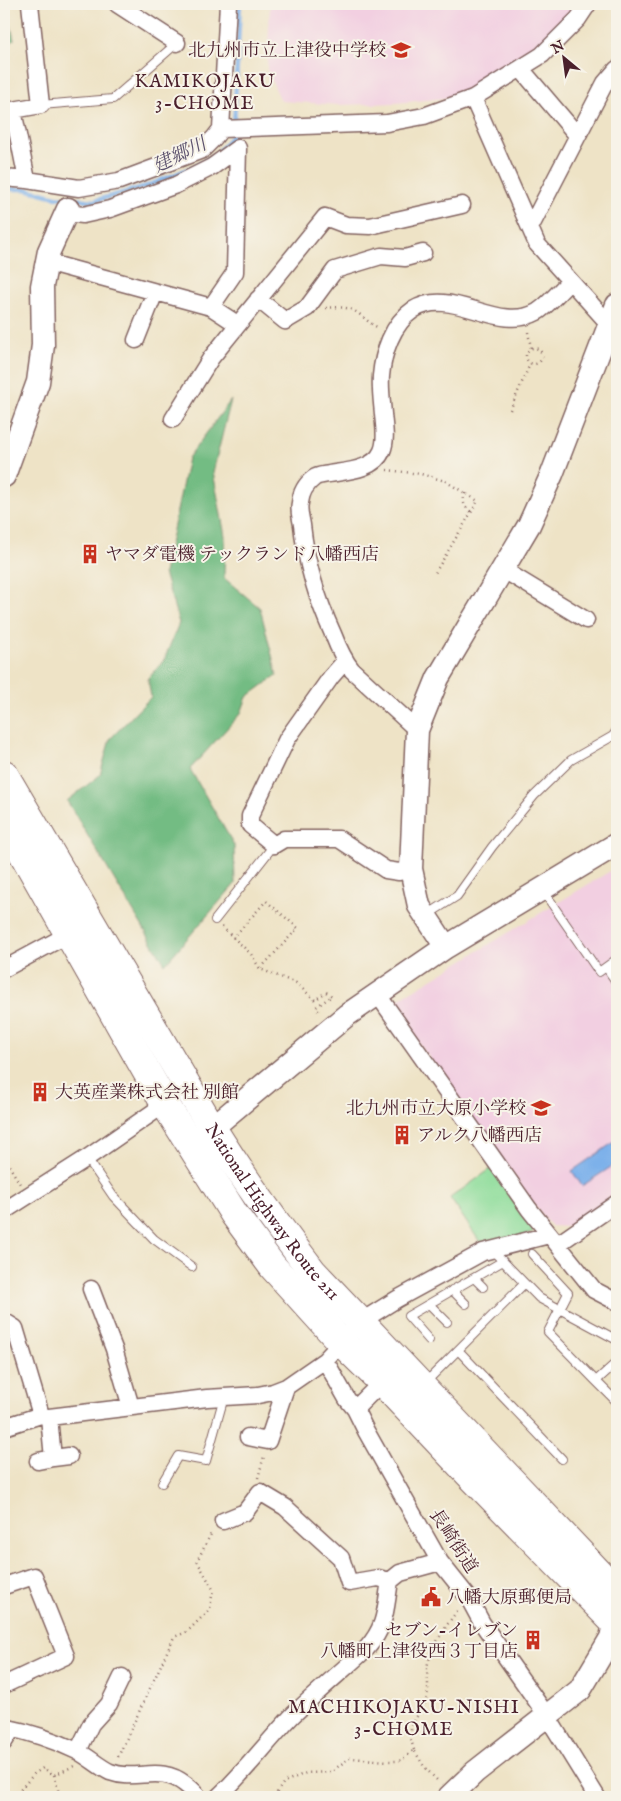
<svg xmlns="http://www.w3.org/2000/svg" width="621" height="1801" font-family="'IM FELL English','Noto Serif JP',serif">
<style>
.built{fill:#f2cfe1}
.green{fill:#8fdd9b;stroke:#6c7e63}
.forest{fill:#73bc83;stroke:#5e6e57}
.water{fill:#7db1ea;stroke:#64688a}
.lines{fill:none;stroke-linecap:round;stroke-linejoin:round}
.stream{stroke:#7db1ea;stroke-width:4.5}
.lane-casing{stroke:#836461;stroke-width:10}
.street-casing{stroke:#836461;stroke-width:19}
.secondary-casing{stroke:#836461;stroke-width:25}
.highway-casing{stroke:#836461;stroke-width:30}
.path{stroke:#836461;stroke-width:2.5;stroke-dasharray:1 4;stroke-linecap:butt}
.lane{stroke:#fff;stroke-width:8}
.street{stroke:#fff;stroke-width:16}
.secondary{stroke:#fff;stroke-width:22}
.highway{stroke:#fff;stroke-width:28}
.labels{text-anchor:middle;stroke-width:4;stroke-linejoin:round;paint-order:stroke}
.poi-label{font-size:18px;fill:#4a1f2b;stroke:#f7f3e8;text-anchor:start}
.street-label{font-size:18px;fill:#4a1f2b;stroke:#f7f3e8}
.neighbourhood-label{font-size:19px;letter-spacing:1px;fill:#4a1f2b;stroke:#f7f3e8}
.water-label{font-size:19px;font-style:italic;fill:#5c526e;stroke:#f7f3e8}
</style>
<rect width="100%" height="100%" fill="#f7f3e8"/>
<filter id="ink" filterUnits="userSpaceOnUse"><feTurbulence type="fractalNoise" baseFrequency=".02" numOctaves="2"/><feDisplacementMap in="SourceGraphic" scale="10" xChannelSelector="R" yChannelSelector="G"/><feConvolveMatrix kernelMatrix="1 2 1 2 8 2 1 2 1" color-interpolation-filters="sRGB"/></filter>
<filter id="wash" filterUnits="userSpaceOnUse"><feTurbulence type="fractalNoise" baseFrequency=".0096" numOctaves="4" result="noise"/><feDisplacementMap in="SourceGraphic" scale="20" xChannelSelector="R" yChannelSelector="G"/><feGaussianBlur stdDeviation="1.12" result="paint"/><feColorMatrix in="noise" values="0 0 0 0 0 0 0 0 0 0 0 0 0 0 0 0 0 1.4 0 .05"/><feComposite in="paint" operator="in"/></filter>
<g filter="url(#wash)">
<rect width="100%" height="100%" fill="#eee3c6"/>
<path class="built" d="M270 4H579L545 42 524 58 461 94 445 98 396 103 339 105 281 101 267 70Z
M617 867V1193L569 1227 551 1226 534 1204 404 1023 397 1000Z"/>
<path class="green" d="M492 1168 533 1224V1233L482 1245 450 1198Z"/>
<path class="forest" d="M4 4H6L14 40 4 49Z
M231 400 213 472 225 536 224 578 260 608 277 675 247 697 241 713 190 769 234 845 235 884 165 964 67 801 100 775 110 739 151 697 148 679 164 660 179 623 164 573 188 458Z"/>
<path class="water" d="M617 1140V1163L582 1186 572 1171Z"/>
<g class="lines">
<path class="stream" d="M234 125 240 4
M4 189H26L56 197 94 201 147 186 198 165 217 154 231 137 232 132"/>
</g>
</g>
<g filter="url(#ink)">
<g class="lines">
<defs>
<path id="lane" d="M41 105 113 99 177 43
M543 891 599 972 617 959
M427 915 457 896 492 847 534 796 571 760 613 736 617 730
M215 920 274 845
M606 967 617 983
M87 1158 113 1196 154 1239 192 1267
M492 1250 539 1298 617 1340
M532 1254 568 1293 548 1332 596 1381 617 1362
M474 1278 483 1287
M452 1290 466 1304
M429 1304 447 1322
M429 1340 408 1316 503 1261
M458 1350 562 1459
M596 1381 617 1402
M425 1383 524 1284
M162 1483 178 1456 206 1461 224 1397"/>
<path id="street" d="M117 4 177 43
M521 69 577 135
M473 98 537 244 609 324 617 331
M221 129 387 123 424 116 473 98 542 55 578 19 588 4
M4 178 27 180 79 188 119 181 202 150 214 138 221 129 228 4
M27 180 13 110 41 105 30 4
M66 213 83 215 110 209 176 185 212 167 238 148 235 272 211 307
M530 228 605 83 617 69
M46 262 211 307 237 324
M258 299 285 321 307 308 335 270 381 256 405 258 423 253
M136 340 155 292
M173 419 211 358 325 217 346 225 370 226 462 205
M502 569 586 620
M345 661 331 677 287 739 250 816V825L274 845 284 839H339L386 870 399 872 411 869
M417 730 352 670C343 659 338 647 333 634 317 599 306 563 302 525 301 518 298 510 300 503 301 492 306 484 314 478 318 475 324 475 329 474 346 471 374 470 382 451 387 440 384 426 383 414 382 402 380 388 381 376 383 353 392 324 413 310 452 285 497 334 537 312 546 307 562 289 570 281
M4 969 69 934
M378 995 529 1209 594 1290 617 1302
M4 1211 87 1158 165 1104
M558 1244 617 1203
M91 1289 114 1349 131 1407
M4 1325 7 1323 15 1328 41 1415
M325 1360 347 1399 355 1409
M382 1382 355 1409 366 1431 440 1562 468 1597 482 1623 547 1716 597 1797
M49 1417 53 1458 69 1456
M4 1427 41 1415 49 1417 207 1398 258 1395 273 1392 286 1387 325 1360 360 1322 397 1299 483 1252 549 1235
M248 1437 268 1441 286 1387
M38 1461 53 1458
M223 1521 245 1512 260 1492 285 1507 341 1558 349 1583 378 1578 390 1581
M4 1586 34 1576 66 1656 4 1685
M4 1727C29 1732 54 1740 77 1751 89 1757 99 1767 110 1772 137 1782 160 1764 185 1784 190 1788 195 1791 198 1797
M4 1742 12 1729
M78 1751 91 1724 109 1704 122 1677
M218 1797C245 1772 267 1742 293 1715 317 1692 343 1670 367 1648 387 1625 385 1609 390 1581L400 1573 440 1562"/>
<path id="secondary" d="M4 476 38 382 43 345 42 286 49 251 68 209
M446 947 419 906 411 869 417 730 438 678 529 525 552 474 617 305
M199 1137 212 1128 347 1015 446 947 617 844
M449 1797 475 1772 580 1690 611 1638 617 1610"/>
<g id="highway">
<path id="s1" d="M4 774 212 1128C243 1178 277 1225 313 1272L617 1592"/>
<path d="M4 820 165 1104 234 1214 273 1267 341 1342 382 1382 469 1474 617 1625"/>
</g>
</defs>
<use href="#lane" class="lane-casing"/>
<use href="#street" class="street-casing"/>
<use href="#secondary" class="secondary-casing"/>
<use href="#highway" class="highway-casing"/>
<path class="path" d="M326 308C338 307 349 306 359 314 366 319 370 324 379 328
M528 332 531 348
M526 356a8 8 0 1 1 16 0a8 8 0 1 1-16 0Z
M510 410 530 364
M387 470 421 474 445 481 478 501 435 573
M465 493C462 503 464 506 471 512
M222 927 251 954 260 969 296 983 315 1000 326 992 332 996 316 1007 319 1012 321 1011
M233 938 266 901 298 928 260 969
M4 1157 20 1184
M258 1478 264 1456
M414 1750C405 1722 417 1722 426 1700 430 1688 427 1680 427 1669 428 1653 448 1622 458 1610
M118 1757 174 1637 187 1632 210 1609 213 1589 197 1561 212 1532
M54 1775 60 1797
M14 1797 34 1774 43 1768 54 1775 74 1766
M274 1797 284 1782 306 1773 331 1772 349 1758C359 1758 394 1763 401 1760 405 1758 410 1753 414 1750L425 1768 438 1781"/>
<use href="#lane" class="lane"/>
<use href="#street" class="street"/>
<use href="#secondary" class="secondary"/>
<use href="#highway" class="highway"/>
</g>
</g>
<defs>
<symbol id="school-bare" viewBox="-9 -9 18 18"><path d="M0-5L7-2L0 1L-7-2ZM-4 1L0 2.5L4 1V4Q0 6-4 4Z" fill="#c8321e" stroke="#f7f3e8" stroke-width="2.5" paint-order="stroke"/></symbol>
<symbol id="building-bare" viewBox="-9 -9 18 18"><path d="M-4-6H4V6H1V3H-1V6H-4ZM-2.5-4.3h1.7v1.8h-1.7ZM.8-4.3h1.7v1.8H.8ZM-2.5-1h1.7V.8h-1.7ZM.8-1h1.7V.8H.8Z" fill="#c8321e" stroke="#f7f3e8" stroke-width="2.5" paint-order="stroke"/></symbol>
<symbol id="civic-bare" viewBox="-9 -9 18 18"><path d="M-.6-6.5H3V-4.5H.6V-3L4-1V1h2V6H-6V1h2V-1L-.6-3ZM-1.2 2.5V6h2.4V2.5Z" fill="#c8321e" stroke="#f7f3e8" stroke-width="2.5" paint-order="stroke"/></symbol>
</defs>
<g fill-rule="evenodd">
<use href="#school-bare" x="387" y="36" width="28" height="28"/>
<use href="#building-bare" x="76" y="540" width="28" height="28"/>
<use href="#building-bare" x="26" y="1078" width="28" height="28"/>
<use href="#school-bare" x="527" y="1094" width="28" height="28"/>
<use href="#building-bare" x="388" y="1121" width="28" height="28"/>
<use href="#civic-bare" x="417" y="1583" width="28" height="28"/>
<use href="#building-bare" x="519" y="1626" width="28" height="28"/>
</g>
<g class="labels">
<g class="poi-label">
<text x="386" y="56" text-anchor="end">北九州市立上津役中学校</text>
<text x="105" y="560">ヤマダ電機 テックランド八幡西店</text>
<text x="55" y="1098">大英産業株式会社 別館</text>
<text x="526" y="1114" text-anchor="end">北九州市立大原小学校</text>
<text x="417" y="1141">アルク八幡西店</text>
<text x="446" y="1603">八幡大原郵便局</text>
<text x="518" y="1636" text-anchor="end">セブン-イレブン<tspan x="518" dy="21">八幡町上津役西３丁目店</tspan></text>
</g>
<g class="street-label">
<text dy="6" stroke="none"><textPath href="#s1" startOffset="514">National Highway Route 211</textPath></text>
<text transform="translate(454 1541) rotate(57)" y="6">長崎街道</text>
</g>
<g class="neighbourhood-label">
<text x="205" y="87">KAMIKOJAKU<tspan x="205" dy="22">3-CHOME</tspan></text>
<text x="404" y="1713">MACHIKOJAKU-NISHI<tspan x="404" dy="22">3-CHOME</tspan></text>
</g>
<g class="water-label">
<text transform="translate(179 154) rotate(-26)" y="7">建郷川</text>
</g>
</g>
<rect width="621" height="1801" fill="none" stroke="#f7f3e8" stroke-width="20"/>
<g transform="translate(564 58) rotate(331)" stroke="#f7f3e8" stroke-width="4" paint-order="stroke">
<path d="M0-4L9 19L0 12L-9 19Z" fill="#4a1f2b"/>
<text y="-8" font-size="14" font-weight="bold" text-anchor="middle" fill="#4a1f2b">N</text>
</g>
</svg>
